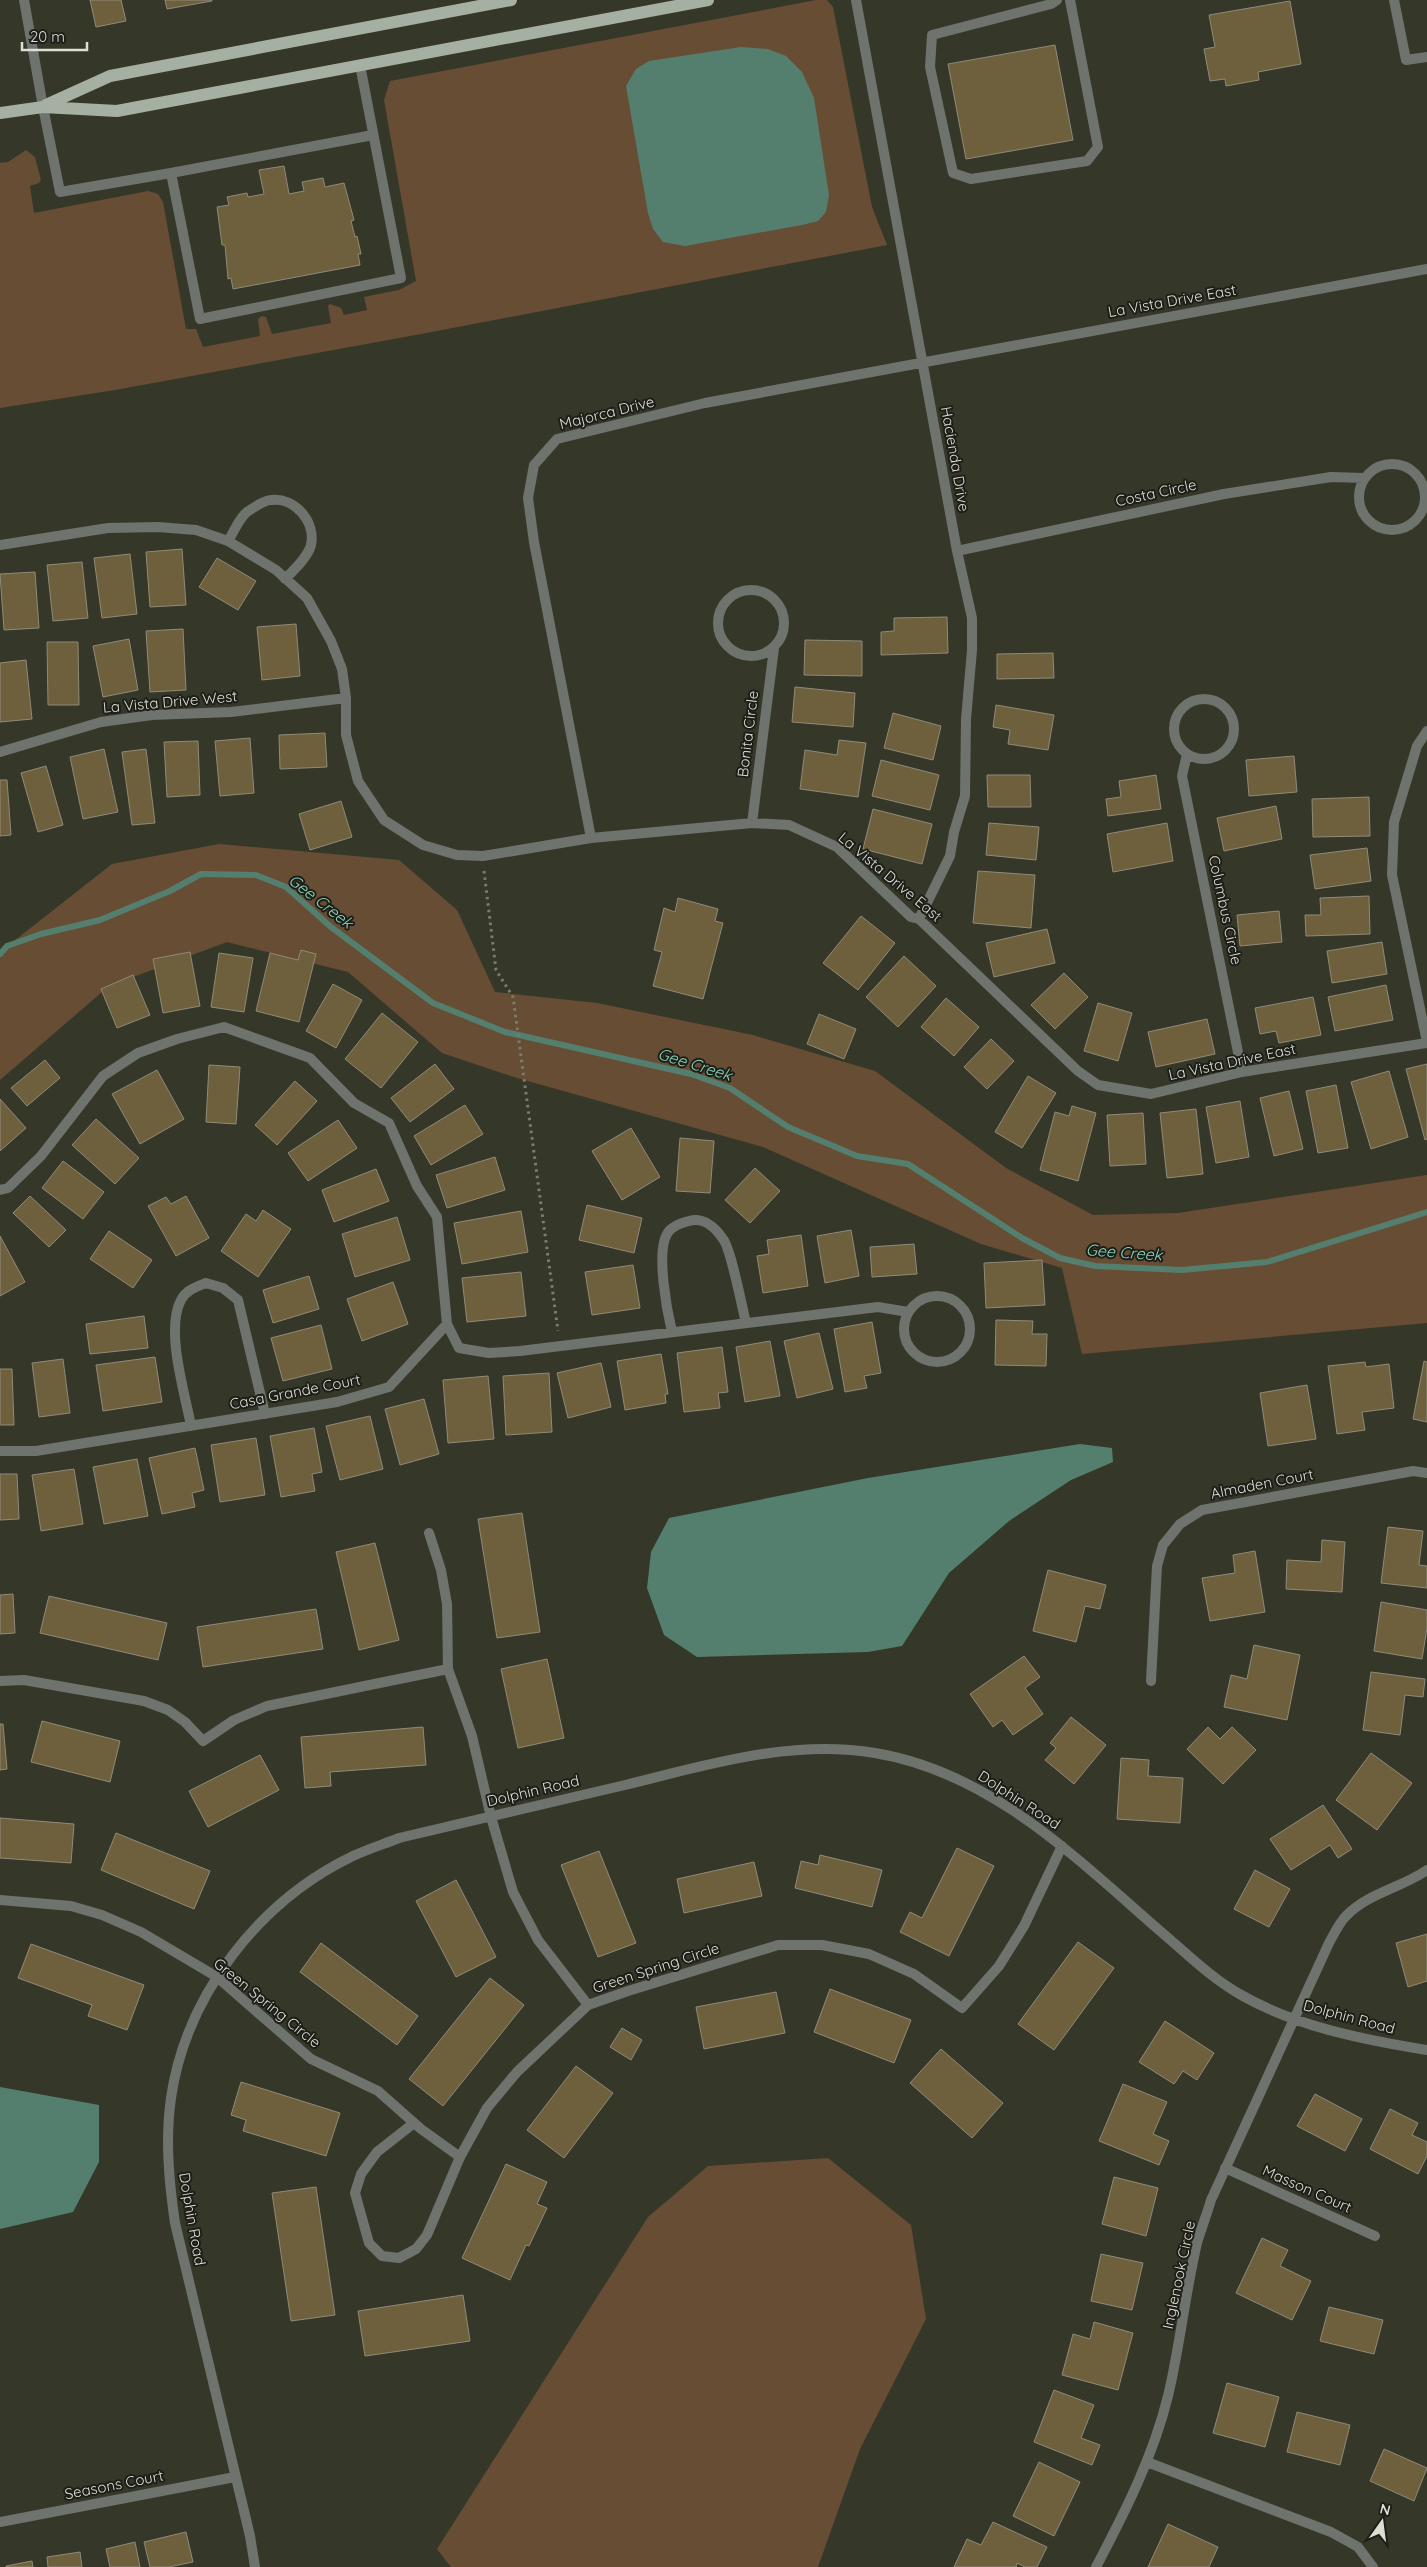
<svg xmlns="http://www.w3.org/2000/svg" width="1427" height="2567" font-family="Quicksand,sans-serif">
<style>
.green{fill:#684d35}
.water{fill:#547f6f}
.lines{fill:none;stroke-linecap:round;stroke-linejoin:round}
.stream{stroke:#547f6f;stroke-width:6}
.building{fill:#6e603d;stroke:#908a79}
.path{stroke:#7b7d71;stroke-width:3;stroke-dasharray:2.5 4;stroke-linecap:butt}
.service{stroke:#6e736d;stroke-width:10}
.minor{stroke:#6e736d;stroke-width:10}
.primary{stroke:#a5b0a3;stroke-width:12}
.labels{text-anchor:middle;stroke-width:4;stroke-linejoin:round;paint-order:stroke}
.street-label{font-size:15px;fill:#dddfd5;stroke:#1d1e18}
.water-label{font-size:16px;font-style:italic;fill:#8bd5ba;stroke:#1d1e18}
</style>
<rect width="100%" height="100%" fill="#353829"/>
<path class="green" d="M816 0H827L833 7 872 207 887 245 421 334 115 390 0 408V163L8 162 26 150 35 157 41 180 39 183 30 186 34 213 148 191 158 194 163 202 186 329H196L203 347 260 336 258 319 262 316 266 317 272 334 331 323 328 306 330 304 341 308 344 315 367 310 364 297 399 290 416 281 384 100 390 81Z
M219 844 399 860 457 910 495 992 597 1003 753 1035 875 1071 1006 1168 1093 1215 1178 1213 1427 1175V1323L1082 1354 1062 1268 981 1244 763 1147 517 1078 442 1053 348 972 227 942 109 986 0 1080V952L112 864Z
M828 2158 911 2225 926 2319 860 2449 818 2567H451L437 2549 648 2217 708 2166Z"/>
<path class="water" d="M741 47 768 49 786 56 802 72 814 98 829 195 826 212 818 221 802 225 685 246 663 242 653 229 648 213 626 86 636 69 649 61Z
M1080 1444 1112 1448 1113 1462 1071 1480 1009 1521 949 1573 902 1646 868 1652 697 1657 664 1635 647 1588 651 1552 669 1518 868 1478Z
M0 2087 99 2105V2162L73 2212 0 2229Z"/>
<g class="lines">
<path class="stream" d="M0 954 7 946 41 934 100 920 170 891 201 874 256 875 286 887 331 927 433 1003 505 1032 691 1074 730 1088 788 1127 857 1156 908 1164 1022 1238 1060 1258 1095 1266 1182 1270 1267 1262 1427 1212"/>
</g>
<path class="building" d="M90 0H121L126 21 96 27Z
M165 0H212V1L167 9Z
M1290 1 1301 64 1258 72 1259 80 1226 86 1225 79 1210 81 1204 49 1215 47 1209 15Z
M1055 45 1073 140 966 159 948 64Z
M284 166 289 194 304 191 302 182 323 178 325 187 344 183 354 220 351 221 355 237 357 236 361 254H358L360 265 233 289 231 278 228 279 225 245H222L217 207 229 205 227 197 247 193 248 197 264 194 259 170Z
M182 549 186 605 150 607 146 552Z
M130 554 137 614 102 618 94 558Z
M217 558 256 581 238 610 199 587Z
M82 562 88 618 53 621 47 565Z
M35 572 39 628 4 630 0 574Z
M947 617 948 653 881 655V632L894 631V618Z
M296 624 300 676 262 680 257 627Z
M183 629 186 690 150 692 146 631Z
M129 639 138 690 103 697 93 646Z
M805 640 862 641V676L804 675Z
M47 642H78L79 705H48Z
M1053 653 1054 678 997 679V654Z
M26 660 32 719 0 722V663Z
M795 687 855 693 853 727 792 722Z
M996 705 1054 715 1048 750 1008 744 1010 730 993 727Z
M893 713 941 726 933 760 884 748Z
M325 733 327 767 280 769 279 735Z
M250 738 254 793 220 796 215 741Z
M839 740 866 743 858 797 800 789 805 750 837 755Z
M198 741 200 795 167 797 164 742Z
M104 749 118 812 83 819 70 757Z
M146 749 155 823 132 825 122 752Z
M1294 756 1297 792 1249 796 1246 760Z
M881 760 939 775 930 810 872 796Z
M46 766 63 825 38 832 21 773Z
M987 775H1030L1031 807H988Z
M1156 775 1161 809 1108 816 1106 799 1121 797 1119 781Z
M0 780H7L11 835 0 836Z
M1369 797 1370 836 1313 837 1312 799Z
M341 801 352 837 310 850 299 814Z
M1276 806 1282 839 1224 851 1217 818Z
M873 809 932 824 922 864 863 849Z
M989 823 1039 827 1036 860 986 855Z
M1167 823 1173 861 1113 872 1107 834Z
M1367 848 1371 881 1315 889 1310 855Z
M978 871 1035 875 1031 928 973 923Z
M1369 896 1370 934 1306 936 1305 915H1321L1320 898Z
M678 898 718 909 715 921 723 923 703 999 653 986 662 952 654 950 664 908 675 912Z
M1279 911 1282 942 1240 946 1237 915Z
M861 916 895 943 858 990 823 963Z
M1047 929 1055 963 994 977 986 943Z
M1382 942 1387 974 1332 983 1327 951Z
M301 950 316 954 299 1022 256 1011 270 953 298 960Z
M190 952 200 1006 163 1013 153 959Z
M219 953 253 958 244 1012 211 1007Z
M904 956 936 986 898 1027 866 997Z
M1064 973 1088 997 1055 1029 1031 1005Z
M133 975 150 1015 117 1028 101 989Z
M333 984 362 1000 336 1048 306 1031Z
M1386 985 1393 1020 1335 1031 1328 997Z
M1313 997 1321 1035 1279 1043 1276 1031 1260 1034 1255 1008Z
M946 998 979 1027 954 1056 921 1027Z
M1098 1003 1132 1013 1118 1061 1084 1051Z
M382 1013 418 1042 381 1088 345 1059Z
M819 1014 856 1029 844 1059 807 1044Z
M1207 1019 1215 1054 1156 1067 1148 1032Z
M991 1039 1014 1061 987 1089 964 1067Z
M45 1060 60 1078 27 1106 11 1088Z
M435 1064 454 1089 410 1122 391 1098Z
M1427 1064V1139L1425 1140 1406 1069Z
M209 1065 240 1067 236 1124 206 1122Z
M157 1070 184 1119 140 1144 112 1094Z
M1389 1071 1408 1137 1371 1149 1351 1082Z
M1028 1076 1056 1093 1022 1148 995 1132Z
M295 1081 317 1101 277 1145 255 1125Z
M1336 1085 1348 1148 1318 1153 1306 1091Z
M1289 1091 1303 1149 1274 1156 1260 1098Z
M0 1099 26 1128 0 1151Z
M1240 1101 1249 1157 1216 1163 1206 1107Z
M465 1105 483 1134 431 1165 414 1136Z
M1072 1106 1096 1113 1078 1181 1040 1170 1055 1112 1069 1116Z
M1196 1109 1203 1174 1167 1178 1160 1113Z
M1143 1113 1146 1164 1110 1166 1107 1115Z
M96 1119 139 1158 115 1184 72 1145Z
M338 1120 357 1148 308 1181 288 1153Z
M631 1128 660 1177 622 1200 592 1151Z
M680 1138 714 1141 710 1193 676 1191Z
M495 1157 505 1190 447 1208 436 1175Z
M63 1161 104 1192 83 1219 42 1188Z
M755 1168 780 1191 750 1223 725 1200Z
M376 1169 389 1201 334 1222 322 1190Z
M30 1196 66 1230 49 1247 13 1213Z
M186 1196 209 1238 176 1256 148 1206 166 1197 171 1204Z
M587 1205 642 1218 634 1253 579 1240Z
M263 1210 291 1229 258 1277 221 1251 246 1214 256 1221Z
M521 1211 528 1252 462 1264 454 1223Z
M397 1217 410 1260 355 1277 342 1234Z
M851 1230 859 1276 825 1283 817 1236Z
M109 1231 152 1260 133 1288 90 1259Z
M801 1235 808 1286 763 1293 757 1256 769 1254 767 1240Z
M0 1236 25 1282 0 1296Z
M914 1244 917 1274 872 1277 870 1247Z
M1042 1260 1045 1305 986 1308 984 1263Z
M633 1265 640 1308 592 1315 585 1272Z
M521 1272 526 1316 467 1322 462 1278Z
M309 1276 319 1309 273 1323 263 1290Z
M393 1282 408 1324 362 1341 347 1299Z
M144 1316 148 1348 90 1354 86 1324Z
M996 1320 1033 1321 1032 1334H1047L1046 1366 995 1365Z
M872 1322 881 1373 864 1376 867 1388 845 1392 834 1329Z
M321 1325 332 1369 283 1381 271 1338Z
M819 1333 833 1389 797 1398 784 1341Z
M770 1341 780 1396 745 1402 736 1347Z
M722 1347 728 1392 718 1393 720 1408 684 1412 677 1353Z
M661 1354 668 1394H665L666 1403 625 1410 617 1361Z
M155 1357 162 1402 103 1411 96 1365Z
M63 1359 70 1413 39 1417 32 1363Z
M1424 1361 1427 1362V1422L1413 1419Z
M1365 1362 1366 1367 1389 1364 1394 1408 1362 1412 1365 1430 1337 1434 1328 1366Z
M601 1363 611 1407 568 1418 557 1373Z
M0 1369H12L14 1425H0Z
M549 1373 552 1432 506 1435 503 1376Z
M488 1376 494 1439 448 1443 443 1380Z
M1307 1385 1316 1439 1268 1446 1260 1393Z
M424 1399 439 1454 400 1465 385 1409Z
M370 1416 383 1469 340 1480 326 1426Z
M314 1428 322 1472 312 1474 315 1491 281 1497 270 1436Z
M256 1438 265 1495 220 1502 211 1445Z
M195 1448 204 1490 192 1493 195 1507 162 1514 149 1458Z
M137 1459 148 1516 104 1524 93 1467Z
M74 1469 83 1524 41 1531 32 1475Z
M0 1474H17L19 1519 0 1520Z
M522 1513 540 1632 497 1638 478 1519Z
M1388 1527 1423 1531 1419 1565 1427 1566V1588L1381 1583Z
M1322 1540 1345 1542 1342 1592 1286 1589 1287 1560 1321 1562Z
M375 1543 399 1640 359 1650 336 1552Z
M1255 1551 1265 1612 1210 1621 1202 1578 1235 1573 1233 1555Z
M1048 1570 1106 1585 1100 1609 1085 1606 1076 1642 1033 1631Z
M13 1594 15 1633 0 1634V1595Z
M49 1596 167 1623 158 1660 40 1633Z
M1381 1602 1427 1610V1628L1422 1659 1374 1651Z
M316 1609 323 1649 203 1667 197 1627Z
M1254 1645 1300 1655 1287 1720 1224 1707 1231 1675 1247 1679Z
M1024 1656 1040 1677 1025 1688 1043 1714 1013 1735 1002 1720 993 1727 970 1694Z
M547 1659 564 1738 518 1748 501 1669Z
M1371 1672 1425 1679 1423 1697 1405 1695 1400 1735 1363 1730Z
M1071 1717 1106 1745 1074 1784 1045 1760 1056 1748 1050 1743Z
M42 1721 120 1741 110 1782 31 1762Z
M0 1724H3L7 1769 0 1770Z
M423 1727 426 1765 330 1772 331 1786 305 1788 301 1737Z
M1208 1727 1220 1739 1232 1727 1256 1750 1223 1784 1187 1749Z
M1371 1753 1412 1783 1377 1830 1336 1800Z
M260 1755 279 1790 208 1827 189 1791Z
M1121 1758 1149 1760 1148 1776 1183 1778 1180 1823 1117 1819Z
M1323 1805 1352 1849 1338 1858 1330 1845 1291 1870 1270 1839Z
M0 1818 74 1824 71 1863 0 1858Z
M116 1833 210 1871 194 1909 101 1870Z
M957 1848 994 1866 949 1956 900 1932 910 1912 922 1918Z
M599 1851 636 1943 598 1957 561 1865Z
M820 1855 882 1870 872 1907 795 1888 801 1861 818 1865Z
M754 1862 762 1896 684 1913 677 1879Z
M1255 1870 1290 1889 1269 1927 1234 1909Z
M456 1880 496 1957 456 1977 416 1901Z
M1427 1934V1981L1408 1987 1396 1943Z
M1078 1942 1114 1968 1054 2050 1018 2024Z
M321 1943 418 2016 397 2045 300 1972Z
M31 1944 144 1985 127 2030 88 2016 92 2005 18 1978Z
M490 1978 524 2005 443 2106 409 2079Z
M830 1989 911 2020 894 2063 814 2032Z
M776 1992 785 2033 704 2049 696 2007Z
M1165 2021 1214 2053 1197 2080 1183 2071 1174 2084 1139 2062Z
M622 2028 642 2040 631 2060 610 2047Z
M941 2049 1003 2103 972 2138 910 2083Z
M576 2066 613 2093 564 2158 527 2130Z
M241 2082 340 2113 326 2156 243 2131 246 2120 231 2115Z
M1123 2084 1167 2102 1153 2134 1169 2141 1159 2165 1099 2141Z
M1315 2094 1362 2119 1345 2151 1297 2126Z
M1390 2109 1418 2123 1412 2135 1427 2142V2156L1418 2174 1370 2149Z
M506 2164 547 2182 537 2204 547 2208 529 2246 526 2245 510 2280 462 2258Z
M1114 2177 1158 2188 1146 2236 1102 2224Z
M316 2187 335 2315 291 2321 272 2193Z
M1262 2238 1288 2250 1280 2266 1311 2281 1292 2320 1236 2293Z
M1101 2254 1143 2263 1132 2310 1091 2301Z
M463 2295 470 2341 365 2356 358 2311Z
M1329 2307 1383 2320 1374 2354 1320 2341Z
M1094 2322 1133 2333 1118 2390 1062 2375 1073 2334 1090 2339Z
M1227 2383 1279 2397 1265 2447 1213 2433Z
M1054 2390 1094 2405 1081 2438 1100 2445 1092 2465 1034 2442Z
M1297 2412 1350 2425 1340 2465 1287 2452Z
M1384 2449 1427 2468 1414 2501 1370 2481Z
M1039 2462 1080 2482 1054 2536 1013 2516Z
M993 2522 1047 2547 1037 2567H1025L1017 2563 1016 2567H954L967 2539 981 2545Z
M1168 2524 1218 2547 1209 2567H1148Z
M186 2532 193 2562 169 2567H150L144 2542Z
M135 2542 140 2567H110L106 2549Z
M80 2552 82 2567H48L47 2557Z
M32 2561 33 2567H6V2566Z"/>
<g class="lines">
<path class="path" d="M484 871 496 970 513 997 558 1331"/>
<path class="service" d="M1057 0 1051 4 932 35 930 67 953 173 971 179 1087 161 1098 147 1070 0
M1394 0 1406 60 1427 57
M43 107 60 192 171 173 200 319 401 278 360 65
M171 173 373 135
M429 1533 441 1570 447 1604 448 1669 472 1736 491 1817 513 1892 538 1940 588 2005
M0 1681 24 1680 144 1701 168 1710 185 1722 203 1741 234 1720 267 1706 448 1669
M0 1900 71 1906 102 1915 141 1932 217 1977 311 2059 378 2091 421 2129 460 2157
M414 2123 377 2152 361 2174 355 2193 369 2243 382 2256 399 2258 416 2249 427 2235 460 2157 487 2108 517 2072 588 2005 628 1991 778 1945H822L869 1954 914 1974 962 2008 999 1966 1024 1926 1062 1846"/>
<path class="minor" d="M24 0 43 107
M856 0 957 551 972 618V650L966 719 965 796 954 832 950 856 919 919
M1359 497a33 33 0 1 1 66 0a33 33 0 1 1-66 0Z
M228 541C234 532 239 518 247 512 253 508 264 500 271 500 295 497 316 522 311 545 308 557 294 570 285 579
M0 545 108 528 158 527 196 530 228 541 276 570 307 598 331 641 342 669 346 698V735L358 781 384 820 423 845 457 855 483 856 591 838 752 823 789 825 837 847 911 917 919 919 1078 1071 1098 1085 1151 1094 1242 1072 1427 1043
M957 551 1224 494 1331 477 1364 478
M718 623a33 33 0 1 1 66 0a33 33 0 1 1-66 0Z
M1174 729a30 30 0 1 1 60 0a30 30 0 1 1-60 0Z
M1427 731 1417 746 1394 822 1392 875 1427 1042
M0 752 101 722 152 715 231 712 346 698
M1187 754 1182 776 1242 1072
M752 823 774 648
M591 838 534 542 528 498 534 465 557 439 705 403 1427 269
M0 1190 8 1188 41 1156 103 1076 138 1053 177 1039 224 1027 310 1058 354 1103 389 1123 417 1186 437 1217 447 1324 459 1348 489 1353 520 1351 878 1307 908 1312
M904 1329a33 33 0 1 1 66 0a33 33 0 1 1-66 0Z
M672 1332C667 1311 656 1253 667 1234 671 1226 681 1223 689 1221 703 1217 715 1227 723 1239 731 1249 742 1307 746 1323
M191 1426C185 1393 165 1330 181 1300 186 1290 196 1287 206 1283L223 1288 238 1300 265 1414
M0 1451H36L337 1402 389 1387 447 1324
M1151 1681 1157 1566 1163 1545 1180 1524 1202 1510 1413 1471 1427 1473
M1225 2168 1375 2236
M1147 2462 1331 2532 1358 2547 1373 2567
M0 2522 235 2477
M255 2567 250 2536 175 2223C169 2182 165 2140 171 2098 186 1995 259 1901 353 1856 368 1849 384 1844 399 1838 474 1820 550 1803 625 1785 707 1765 790 1739 875 1753 990 1772 1075 1857 1159 1930 1186 1953 1212 1979 1243 1996 1298 2027 1365 2040 1427 2050
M1096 2567C1125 2512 1153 2457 1168 2396 1180 2346 1185 2294 1197 2243 1201 2229 1207 2214 1211 2200L1329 1943C1334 1934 1339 1923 1346 1916 1368 1893 1401 1888 1427 1870"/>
<path class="primary" d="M46 105 110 76 511 0
M0 113 43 107 117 111 708 0"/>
</g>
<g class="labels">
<g class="street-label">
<text transform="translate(1172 301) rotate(-10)" y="5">La Vista Drive East</text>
<text transform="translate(607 413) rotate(-14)" y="5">Majorca Drive</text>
<text transform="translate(955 459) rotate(80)" y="5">Hacienda Drive</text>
<text transform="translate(1156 493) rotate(-12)" y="5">Costa Circle</text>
<text transform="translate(170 702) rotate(-5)" y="5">La Vista Drive West</text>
<text transform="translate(748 734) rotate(-83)" y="5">Bonita Circle</text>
<text transform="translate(890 877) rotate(40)" y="5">La Vista Drive East</text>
<text transform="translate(1225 910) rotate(78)" y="5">Columbus Circle</text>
<text transform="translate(1232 1062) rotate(-12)" y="5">La Vista Drive East</text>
<text transform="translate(295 1392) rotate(-11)" y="5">Casa Grande Court</text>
<text transform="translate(1262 1484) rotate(-11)" y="5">Almaden Court</text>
<text transform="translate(533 1791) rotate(-13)" y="5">Dolphin Road</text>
<text transform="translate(1019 1800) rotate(33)" y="5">Dolphin Road</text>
<text transform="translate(656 1968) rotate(-18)" y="5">Green Spring Circle</text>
<text transform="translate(267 2003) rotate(39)" y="5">Green Spring Circle</text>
<text transform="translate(1349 2017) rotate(15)" y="5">Dolphin Road</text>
<text transform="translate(1307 2189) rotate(24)" y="5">Masson Court</text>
<text transform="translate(192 2219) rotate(80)" y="5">Dolphin Road</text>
<text transform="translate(1179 2275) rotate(-78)" y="5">Inglenook Circle</text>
<text transform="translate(114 2485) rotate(-11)" y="5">Seasons Court</text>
</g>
<g class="water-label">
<text transform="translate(321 901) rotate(38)" y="6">Gee Creek</text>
<text transform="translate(695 1064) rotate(17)" y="6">Gee Creek</text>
<text transform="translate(1124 1252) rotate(4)" y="6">Gee Creek</text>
</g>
</g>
<g transform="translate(1382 2522) rotate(14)" stroke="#1d1e18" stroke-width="4" paint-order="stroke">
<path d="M0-4L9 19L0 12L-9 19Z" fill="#dddfd5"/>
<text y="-8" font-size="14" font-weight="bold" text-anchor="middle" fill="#dddfd5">N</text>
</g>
<path d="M22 42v8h65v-8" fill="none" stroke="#dddfd5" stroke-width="2.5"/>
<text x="30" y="42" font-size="15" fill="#dddfd5" stroke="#1d1e18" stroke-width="4" paint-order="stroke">20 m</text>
</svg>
